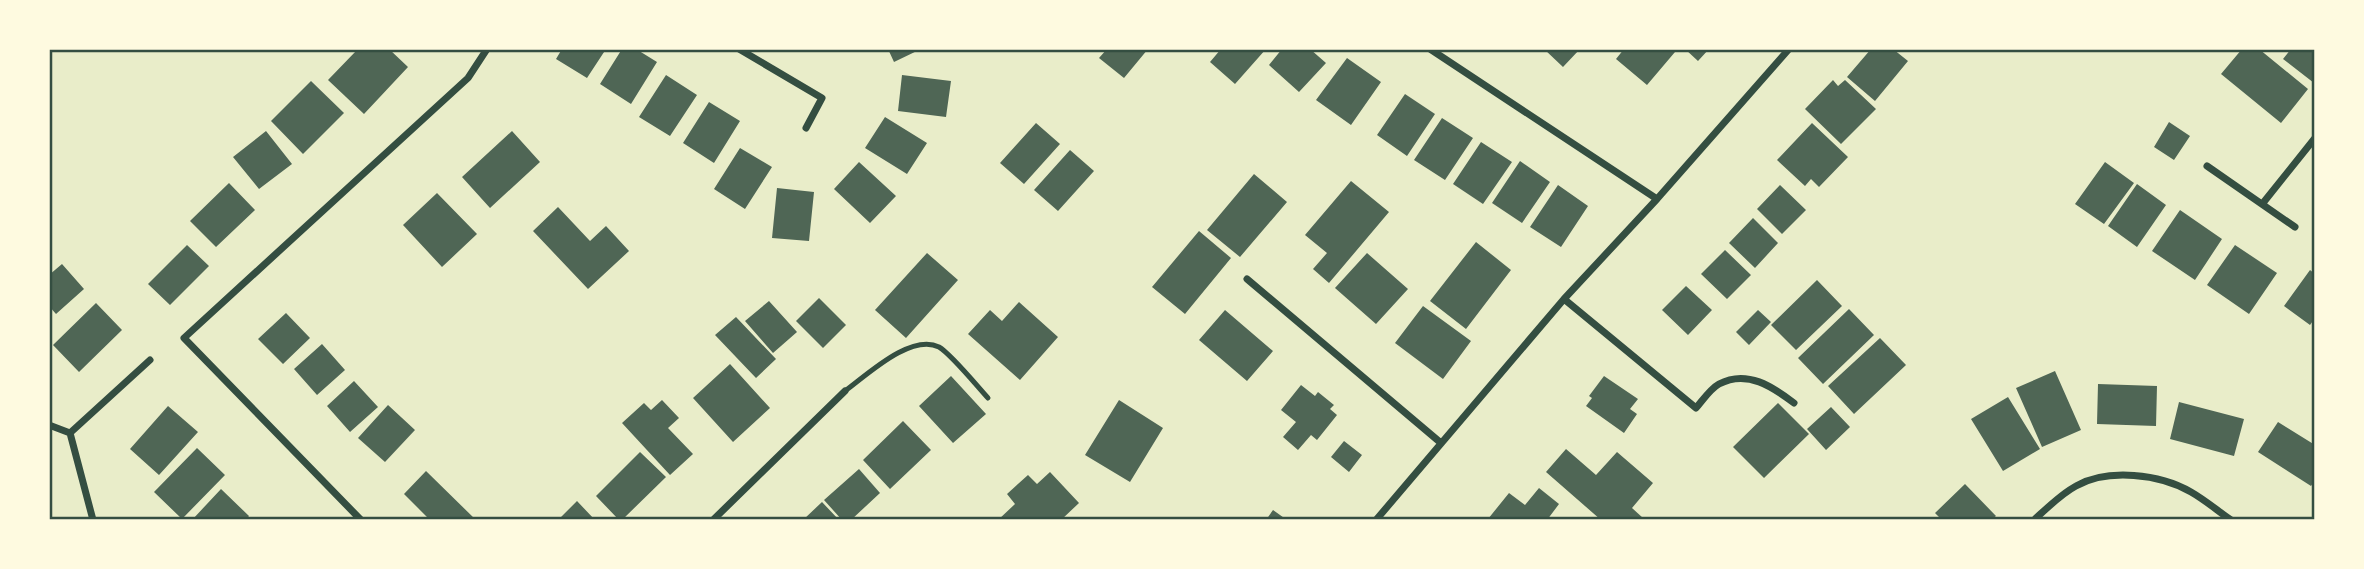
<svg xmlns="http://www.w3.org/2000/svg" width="2364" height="569" font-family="Roboto,sans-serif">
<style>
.building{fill:#4f6655}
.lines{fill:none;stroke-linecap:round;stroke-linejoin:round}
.service{stroke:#344e41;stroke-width:5}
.minor{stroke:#344e41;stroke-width:7}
.neatline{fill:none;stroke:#344e41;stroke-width:2.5}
</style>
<rect width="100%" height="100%" fill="#e9edc9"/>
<path class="building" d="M354 49H389L408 67 364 114 328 80 356 51Z
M562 49H606L587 78 556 59Z
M622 49H636L657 62 631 104 600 84Z
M888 49H921L894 62Z
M1107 49H1148L1124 78 1099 58Z
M1221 49H1266L1235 84 1210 62Z
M1282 49H1310L1326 63 1299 92 1269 65Z
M1544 49H1580L1563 67Z
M1624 49H1672L1675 52 1647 85 1616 59Z
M1685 49H1709L1698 61Z
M1871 49H1893L1908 61 1875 101 1847 77Z
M2242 49H2259L2308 89 2281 123 2221 74Z
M2291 49H2315L2314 83 2283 59Z
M1347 58 1381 82 1351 125 1316 100Z
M666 75 697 95 670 136 639 117Z
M902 75 951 81 946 117 898 111Z
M1833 80 1838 86 1845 80 1876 109 1841 144 1805 109Z
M311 81 344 113 303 154 271 121Z
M1405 94 1435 114 1407 156 1377 135Z
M709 102 740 121 714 163 683 143Z
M885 117 927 143 907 174 865 148Z
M1442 118 1473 138 1445 180 1414 160Z
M2169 122 2190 136 2174 160 2154 147Z
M1036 123 1060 144 1024 184 1000 163Z
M1812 123 1848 157 1819 187 1811 179 1805 186 1777 160Z
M266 131 292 164 259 189 233 157Z
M512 131 540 162 490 208 462 177Z
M1481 142 1512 162 1483 204 1453 184Z
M740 148 772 167 745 209 714 189Z
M1070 150 1094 171 1058 211 1034 190Z
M1520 161 1550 182 1522 223 1492 203Z
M859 162 896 196 870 223 834 189Z
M2105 162 2134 183 2104 224 2075 204Z
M1254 174 1287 202 1240 257 1207 230Z
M1351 181 1389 212 1329 283 1313 269 1327 253 1305 235Z
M229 183 255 210 216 247 190 221Z
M2137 184 2166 205 2137 247 2108 226Z
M1558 185 1588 206 1561 247 1530 227Z
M1780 185 1806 210 1782 234 1757 209Z
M777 188 814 192 809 241 772 238Z
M437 193 477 234 442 267 403 225Z
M558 207 590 241 606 226 629 251 588 289 533 231Z
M2180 210 2222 239 2195 280 2152 251Z
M1753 218 1778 243 1755 268 1729 243Z
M1199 231 1231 258 1185 314 1152 287Z
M1476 242 1511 270 1466 329 1430 301Z
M187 245 209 266 170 305 148 284Z
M2235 245 2277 273 2249 314 2207 285Z
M1725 250 1751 275 1727 299 1701 274Z
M927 253 958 280 906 338 875 310Z
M1367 253 1408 289 1376 324 1335 288Z
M62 264 84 289 56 314 49 306V275Z
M2310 270 2315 274V318L2310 325 2284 306Z
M1817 280 1842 306 1796 350 1771 325Z
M1686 286 1712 310 1688 335 1662 310Z
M819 298 846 325 823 348 796 321Z
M769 301 797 332 773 353 745 321Z
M1019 302 1058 337 1020 380 968 334 990 310 1002 321Z
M96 303 122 330 79 372 53 345Z
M1423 306 1471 341 1443 379 1395 343Z
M1849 309 1874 335 1823 384 1798 358Z
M1225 310 1273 351 1247 381 1199 340Z
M1758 310 1771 322 1749 345 1736 332Z
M286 313 310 338 283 364 258 339Z
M736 317 776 359 756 378 715 335Z
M1880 338 1906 365 1854 414 1828 386Z
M322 344 345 370 317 395 294 369Z
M730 364 770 408 733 442 693 398Z
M2055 371 2081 430 2042 447 2016 388Z
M951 376 986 414 953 443 919 406Z
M1604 376 1638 399 1630 409 1637 414 1624 433 1586 406 1592 398 1589 396Z
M354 381 378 407 350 432 327 406Z
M2098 384 2157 386 2156 426 2097 424Z
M1301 385 1315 396 1318 392 1334 405 1330 409 1337 415 1317 440 1311 435 1298 450 1283 437 1296 422 1281 410Z
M2008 397 2040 449 2003 471 1971 419Z
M662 400 679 418 668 428 693 454 670 475 622 423 644 403 651 410Z
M1119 400 1163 428 1130 482 1085 455Z
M2179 402 2244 419 2234 456 2170 439Z
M1778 403 1809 434 1764 478 1733 447Z
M388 405 415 430 385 462 358 438Z
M168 406 198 432 159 475 130 449Z
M1831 407 1850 427 1826 450 1807 429Z
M903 421 931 450 890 489 863 460Z
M2278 422 2315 445V480L2311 486 2258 452Z
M1344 441 1362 455 1349 472 1331 457Z
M197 448 225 475 182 519 154 492Z
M1566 449 1596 475 1617 452 1653 483 1632 508 1643 518 1642 520H1601L1546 472Z
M640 452 666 477 622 520H619L596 496Z
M859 469 880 493 851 520H842L824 500Z
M426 471 476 520H430L404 494Z
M1050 472 1079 503 1061 520H998L1015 504 1007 494 1028 475 1037 484Z
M1965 484 1996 516 1991 520H1942L1935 513Z
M1539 488 1559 504 1547 520 1488 519 1509 493 1525 505Z
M221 489 249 516 246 520H192Z
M577 501 595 520H558Z
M822 502 839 520H803Z
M1273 510 1287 520H1266Z"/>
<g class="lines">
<path class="service" d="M845 391C867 375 911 333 939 347 951 354 977 386 988 398"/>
<path class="minor" d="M739 49 822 98 806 128
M1430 49 1657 199
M2207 166 2295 227
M2263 203 2315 138
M1247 279 1441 443
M1564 299 1696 408C1703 400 1710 389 1719 384 1747 369 1773 387 1794 403
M49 425 70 433 150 360
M70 433 93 520
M361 520 184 338 468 78 487 49
M713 520 845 391
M1376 520 1564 299 1657 199 1789 49
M2034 520C2046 509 2061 494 2076 486 2108 468 2160 474 2191 492 2205 500 2218 511 2231 520"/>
</g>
<rect width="2364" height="569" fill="none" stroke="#fefae0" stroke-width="102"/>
<rect x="51" y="51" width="2262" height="467" class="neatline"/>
</svg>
